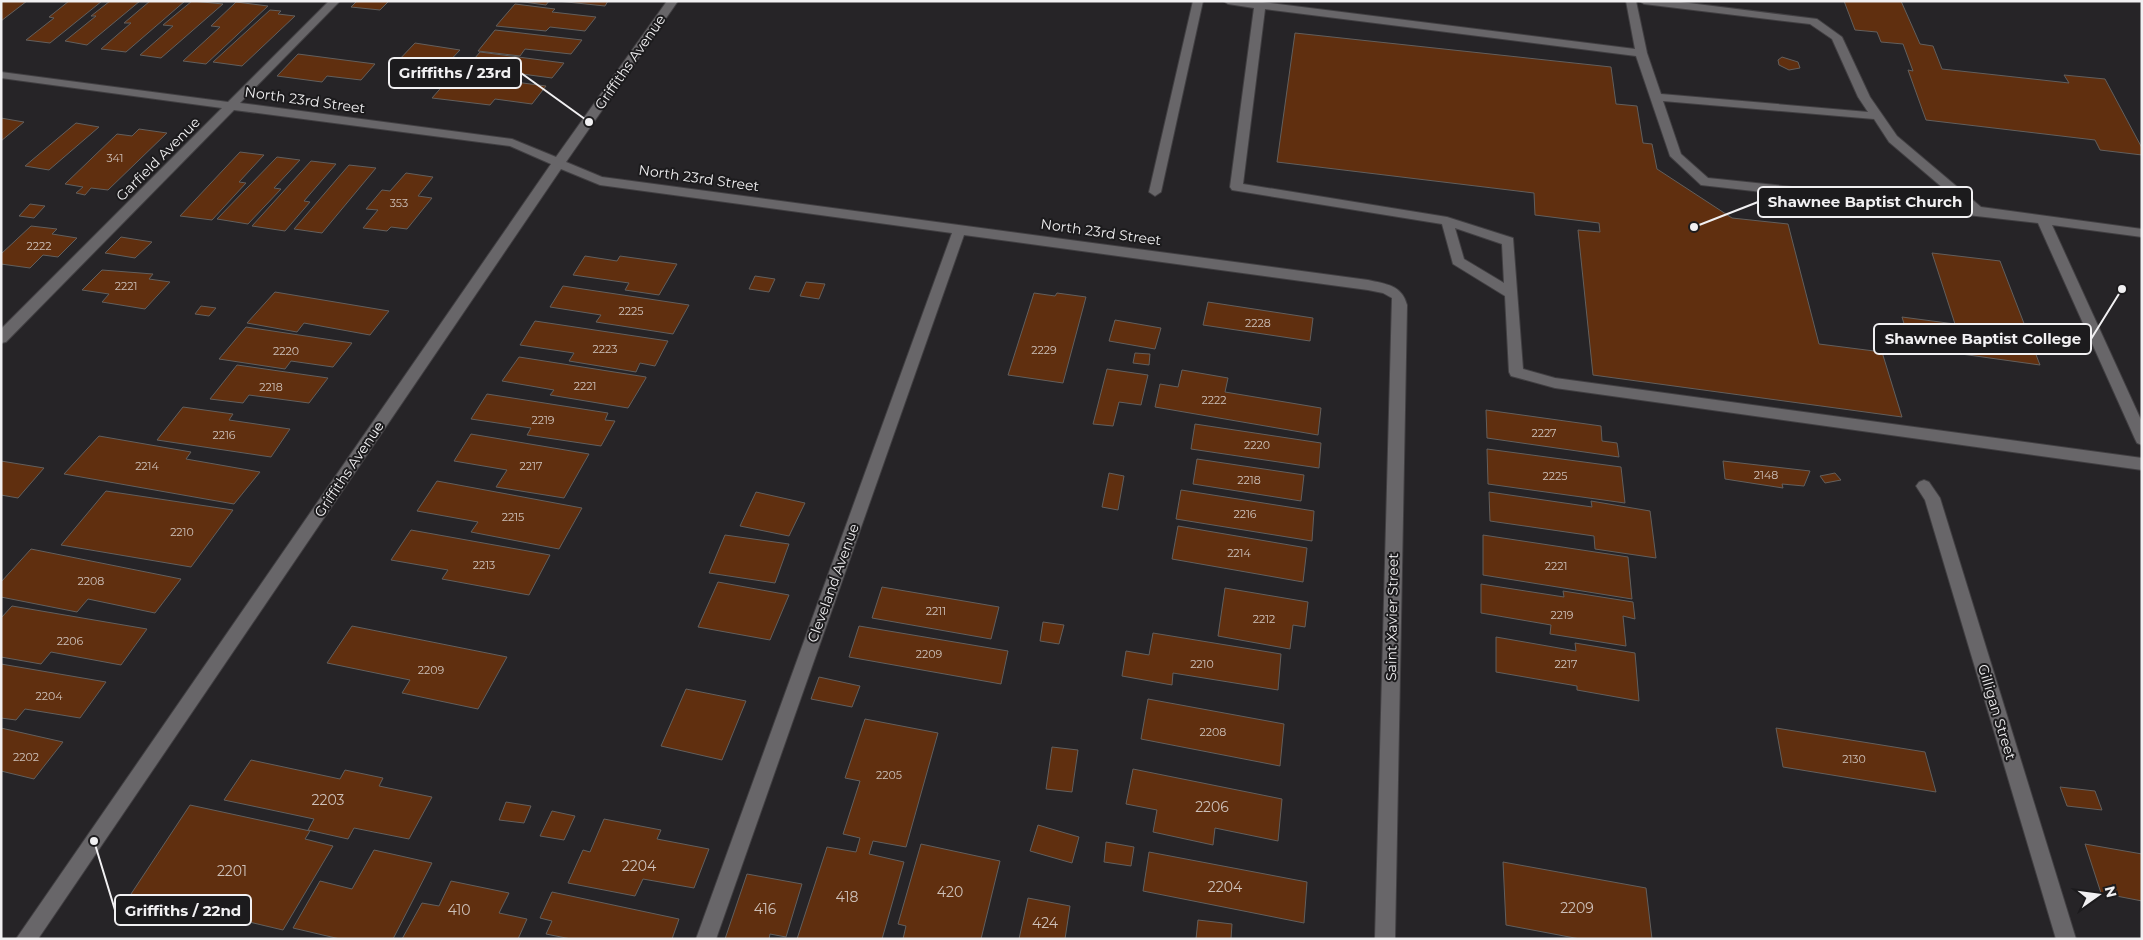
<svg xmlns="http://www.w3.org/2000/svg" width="2143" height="940" font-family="Montserrat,sans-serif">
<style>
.building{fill:#602f0f;stroke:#625f5d}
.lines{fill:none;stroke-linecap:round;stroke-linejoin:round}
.minor-casing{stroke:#413f42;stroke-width:2}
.minor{fill:#686669;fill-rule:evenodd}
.labels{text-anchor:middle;stroke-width:4;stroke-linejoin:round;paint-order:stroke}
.number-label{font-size:11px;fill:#cdc0b9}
.street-label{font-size:14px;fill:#f1f0f2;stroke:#1c1b1d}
.near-number-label{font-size:14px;fill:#cdc0b9}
.leader{fill:none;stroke:#f1f0f2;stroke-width:2}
.callout-dot{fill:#f1f0f2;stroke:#1c1b1d;stroke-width:2}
.callout{fill:#1c1b1d;stroke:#f1f0f2;stroke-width:2}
.callout-label{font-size:15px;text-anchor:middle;font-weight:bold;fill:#f1f0f2}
</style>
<rect width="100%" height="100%" fill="#262427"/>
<path class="building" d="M1 1H27L1 21Z
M69 1H102L50 43 26 40 54 18 49 17Z
M110 1H140L87 45 65 41 96 16H91Z
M150 1H185L126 52 101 49 131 23H124Z
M192 1 223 4 161 58 140 55 173 26 163 25Z
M357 1H389L380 10 351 7Z
M516 1H549L546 5Z
M557 1H608L605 6Z
M1844 1H1901L1920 44 1933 46 1942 69 2069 83 2064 75 2105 79 2142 148V155L2100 150 2095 140 1926 120 1908 70 1913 71 1903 44 1881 42 1877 32 1855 30Z
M236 2 268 6 206 64 183 61 220 27 211 26Z
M515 4 555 9 552 12 596 17 585 31 550 27 546 31 496 26Z
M270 10 281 11 278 14 295 16 242 66 213 62Z
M495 30 582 40 571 54 525 49 520 56 478 51Z
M1295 33 1611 67 1616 104 1637 106 1643 143 1652 144 1657 169 1732 218 1788 224 1819 344 1882 352 1902 417 1593 375 1578 230 1600 232 1599 223 1535 215 1534 193 1277 162Z
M415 43 460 50 427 85 403 82 417 66 396 63Z
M480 52 564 63 552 78 507 72 504 77 464 71Z
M298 54 375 64 361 80 327 76 322 82 277 76Z
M1782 57 1798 62 1800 68 1789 70 1779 65 1778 60Z
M453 74 546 86 532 104 495 99 490 105 432 98Z
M1 118 18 121 24 122 1 141Z
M76 123 99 127 49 170 25 166Z
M139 129 167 133 108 190 91 188 85 195 76 193 83 187 65 184 117 134 132 136Z
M240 152 264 155 239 182 246 183 212 220 180 216Z
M277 157 300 160 274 188 281 189 248 224 217 219Z
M311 161 336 164 304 201 310 202 285 231 252 226Z
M349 165 376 168 322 233 294 229Z
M406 173 433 177 418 196 432 198 407 229 391 227 387 231 363 228 378 210 366 209 382 190 390 191Z
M30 204 45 206 34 218 19 216Z
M31 226 57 229 52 234 77 238 58 257 43 255 30 268 1 264V254Z
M121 237 152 242 135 258 105 253Z
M1932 253 2000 261 2040 365 1911 347 1902 317 1955 324Z
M585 256 617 261 620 256 677 264 659 295 625 290 629 283 573 275Z
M102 270 153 274 149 279 170 282 145 309 102 302 109 294 82 290Z
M755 276 775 279 769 292 749 289Z
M806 282 825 284 819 299 800 296Z
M563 286 689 305 673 334 596 322 601 315 550 307Z
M275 292 389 311 370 335 304 323 297 332 247 323Z
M1034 293 1055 296 1057 293 1086 297 1063 383 1008 375Z
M1208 302 1313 318 1310 341 1203 325Z
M201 306 216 308 209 316 195 314Z
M1115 320 1161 328 1155 349 1109 341Z
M535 321 668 341 655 366 640 363 636 372 569 361 574 353 520 345Z
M246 327 352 343 333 367 291 361 285 369 219 359Z
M1135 353 1150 354 1149 365 1133 363Z
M519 357 646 377V378L628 408 550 395 554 390 502 381Z
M237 365 328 378 309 403 249 395 243 403 210 399Z
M1107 369 1148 375 1141 405 1119 402 1113 426 1093 424Z
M1182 370 1228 378 1225 392 1321 408 1318 435 1155 407 1160 384 1178 387Z
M487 394 608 413 605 420 615 421 601 446 527 435 531 428 471 419Z
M183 407 233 414 229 420 290 429 271 457 157 440Z
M1486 410 1601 426 1602 441 1617 443 1619 457 1487 438Z
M1195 424 1321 443 1319 468 1191 449Z
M471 434 589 454 564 498 496 487 507 470 454 461Z
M99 436 191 452 186 459 260 472 234 504 64 474Z
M1487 449 1621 467 1625 503 1488 484Z
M1197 459 1304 475 1301 501 1193 484Z
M1 461 44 468 18 498 1 495Z
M1723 461 1810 471 1804 486 1782 484 1783 488 1725 479Z
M1109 473 1124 476 1118 510 1102 507Z
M1835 473 1841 480 1825 483 1820 476Z
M437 481 582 508 559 549 471 532 478 522 417 511Z
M1181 490 1314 511 1312 541 1176 519Z
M106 491 233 510 191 567 61 545Z
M756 492 805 503 789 536 740 526Z
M1489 492 1592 507 1591 501 1650 511 1656 558 1595 549 1594 536 1490 521Z
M1178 526 1307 548 1303 582 1172 559Z
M411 530 550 555 529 595 442 579 448 570 391 560Z
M725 535 789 544 775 583 709 573Z
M1483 535 1628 557 1632 599 1483 575Z
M31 549 181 579 155 613 88 599 77 612 1 597V582Z
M718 582 789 595 770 640 698 627Z
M1481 584 1564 597 1563 591 1633 602 1635 619 1623 616 1626 646 1550 634 1551 625 1481 613Z
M882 587 999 607 991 639 872 618Z
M1225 588 1308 602 1305 627 1293 625 1290 649 1218 636Z
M12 606 147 629 121 665 51 652 41 664 1 657V618Z
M1043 622 1064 625 1059 644 1040 641Z
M352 626 507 657 478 709 402 693 410 680 327 663Z
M859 626 1008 651 1001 684 849 657Z
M1153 633 1281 654 1278 690 1173 673 1172 685 1122 676 1126 651 1149 655Z
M1496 637 1576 651 1575 643 1635 653 1639 701 1577 690V686L1496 672Z
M1 664 106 682 80 718 25 709 16 720 1 718Z
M819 677 860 686 852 707 811 699Z
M686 689 746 701 722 760 661 746Z
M1148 699 1284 724 1280 766 1141 739Z
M865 719 938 733 906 847 873 841 869 854 904 862 882 939H797L827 847 856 852 860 838 843 834 860 781 845 778Z
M1 728 63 742 34 779 1 771Z
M1776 728 1925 752 1936 792 1783 767Z
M1052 747 1078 750 1072 792 1046 789Z
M251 760 340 779 345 770 383 778 379 786 432 797 409 839 354 828 348 839 308 830 314 819 224 800Z
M1133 769 1282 799 1278 841 1215 828 1213 845 1153 832 1157 810 1126 804Z
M2060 787 2095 791 2102 810 2067 806Z
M506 802 531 806 524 823 499 820Z
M190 805 310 831 305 839 333 846 283 930 131 894Z
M552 811 575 816 564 840 540 836Z
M604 819 661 830 657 839 709 849 694 888 643 879 635 896 568 883 583 850 590 852Z
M1038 825 1079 837 1072 863 1030 851Z
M1106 842 1134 847 1131 866 1104 862Z
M921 844 1000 861 981 939H903L906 926 898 924Z
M2085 844 2142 854V901L2101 893Z
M374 850 432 863 393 939H340L293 928 320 881 352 889Z
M1149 852 1307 882 1304 923 1143 891Z
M1503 862 1646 888 1652 939H1580L1506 925Z
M747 874 802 884 786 937 770 934 769 939H725Z
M451 881 509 893 499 913 527 919 518 939H402L422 903 439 906Z
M552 892 679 919 672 939H571L546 934 552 921 540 918Z
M1028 898 1070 906 1065 939H1019Z
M1198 920 1232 924 1231 939H1196Z"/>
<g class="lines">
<defs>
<path id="minor" d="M329 1H340L240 103 512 139 556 157 667 1H678L566 162 602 177 1368 280C1386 284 1402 285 1407 305L1395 939H1375L1392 298 1383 293 1368 290 964 235 716 939H696L952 233 600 185 561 169 38 939H16L551 164 510 146 234 110 6 342 1 343V329L222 108 1 78V72L228 102Z
M1193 1H1203L1161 192 1155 196 1149 192Z
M1223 1H1255L1635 49 1626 1H1636L1647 53 1661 94 1868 112 1858 97 1832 39 1810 24 1644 4 1639 1H1673L1817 19 1842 37 1870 97 1897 136 1981 207 2142 229V237L2052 225 2142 422V445L2137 443 2135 439 2038 223 1701 185 1670 156 1636 56 1265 9 1243 184 1447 217 1513 238 1523 369 1555 378 2142 458V470L1555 388 1511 376 1509 372 1505 296 1453 264 1442 224 1232 190 1230 187 1254 8 1228 4ZM1663 101 1874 119 1889 142 1963 205 1708 178 1681 154ZM1455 228 1502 244 1504 283 1464 259Z
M1924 480 1929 482 1940 498 2076 939H2056L1925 500 1916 486 1919 482Z"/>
</defs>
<use href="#minor" class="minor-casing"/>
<use href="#minor" class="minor"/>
</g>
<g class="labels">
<g class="number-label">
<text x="115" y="162">341</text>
<text x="399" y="207">353</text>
<text x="39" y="250">2222</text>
<text x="126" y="290">2221</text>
<text x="631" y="315">2225</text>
<text x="1258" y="327">2228</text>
<text x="605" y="353">2223</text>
<text x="1044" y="354">2229</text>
<text x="286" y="355">2220</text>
<text x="585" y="390">2221</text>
<text x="271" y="391">2218</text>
<text x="1214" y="404">2222</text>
<text x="543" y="424">2219</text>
<text x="1544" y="437">2227</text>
<text x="224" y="439">2216</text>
<text x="1257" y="449">2220</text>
<text x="147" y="470">2214</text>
<text x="531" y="470">2217</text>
<text x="1766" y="479">2148</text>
<text x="1555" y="480">2225</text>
<text x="1249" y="484">2218</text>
<text x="1245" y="518">2216</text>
<text x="513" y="521">2215</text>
<text x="182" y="536">2210</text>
<text x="1239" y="557">2214</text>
<text x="484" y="569">2213</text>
<text x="1556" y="570">2221</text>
<text x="91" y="585">2208</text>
<text x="936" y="615">2211</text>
<text x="1562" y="619">2219</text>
<text x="1264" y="623">2212</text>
<text x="70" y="645">2206</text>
<text x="929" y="658">2209</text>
<text x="1202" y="668">2210</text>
<text x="1566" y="668">2217</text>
<text x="431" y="674">2209</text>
<text x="49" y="700">2204</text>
<text x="1213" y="736">2208</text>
<text x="26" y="761">2202</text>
<text x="1854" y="763">2130</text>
<text x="889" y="779">2205</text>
</g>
<g class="street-label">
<text transform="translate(630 62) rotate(-55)" y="5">Griffiths Avenue</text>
<text transform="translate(305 100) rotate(8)" y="5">North 23rd Street</text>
<text transform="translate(158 159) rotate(-45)" y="5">Garfield Avenue</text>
<text transform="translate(699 178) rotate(8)" y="5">North 23rd Street</text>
<text transform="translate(1101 232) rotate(8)" y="5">North 23rd Street</text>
<text transform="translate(349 469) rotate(-56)" y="5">Griffiths Avenue</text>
<text transform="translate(833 583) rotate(-70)" y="5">Cleveland Avenue</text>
<text transform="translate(1392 617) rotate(-89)" y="5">Saint Xavier Street</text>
<text transform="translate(1997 712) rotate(73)" y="5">Gilligan Street</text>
</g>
<g class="near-number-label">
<text x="328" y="805">2203</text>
<text x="1212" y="812">2206</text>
<text x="639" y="871">2204</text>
<text x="232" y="876">2201</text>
<text x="1225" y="892">2204</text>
<text x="950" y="897">420</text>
<text x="847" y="902">418</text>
<text x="1577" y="913">2209</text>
<text x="765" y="914">416</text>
<text x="459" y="915">410</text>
<text x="1045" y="928">424</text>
</g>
</g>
<path class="leader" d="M589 122L521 73M1694 227L1758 202M2122 289L2091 339M94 841L115 910"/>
<g class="callout-dot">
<circle cx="589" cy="122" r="5"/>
<circle cx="1694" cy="227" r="5"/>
<circle cx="2122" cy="289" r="5"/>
<circle cx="94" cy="841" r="5"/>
</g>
<g class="callout">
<rect x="389" y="58" width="132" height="30" rx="5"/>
<rect x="1758" y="187" width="214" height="30" rx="5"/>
<rect x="1874" y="324" width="217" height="30" rx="5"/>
<rect x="115" y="895" width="136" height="30" rx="5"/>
</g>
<g class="callout-label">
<text x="455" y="78">Griffiths / 23rd</text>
<text x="1865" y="207">Shawnee Baptist Church</text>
<text x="1983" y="344">Shawnee Baptist College</text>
<text x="183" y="916">Griffiths / 22nd</text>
</g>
<rect width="2143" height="940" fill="none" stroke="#f1f0f2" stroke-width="5"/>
<g transform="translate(2098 895) rotate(76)" stroke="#1c1b1d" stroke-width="4" paint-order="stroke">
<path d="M0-4L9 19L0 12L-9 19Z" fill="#f1f0f2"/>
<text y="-8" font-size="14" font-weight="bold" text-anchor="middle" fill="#f1f0f2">N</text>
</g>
</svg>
